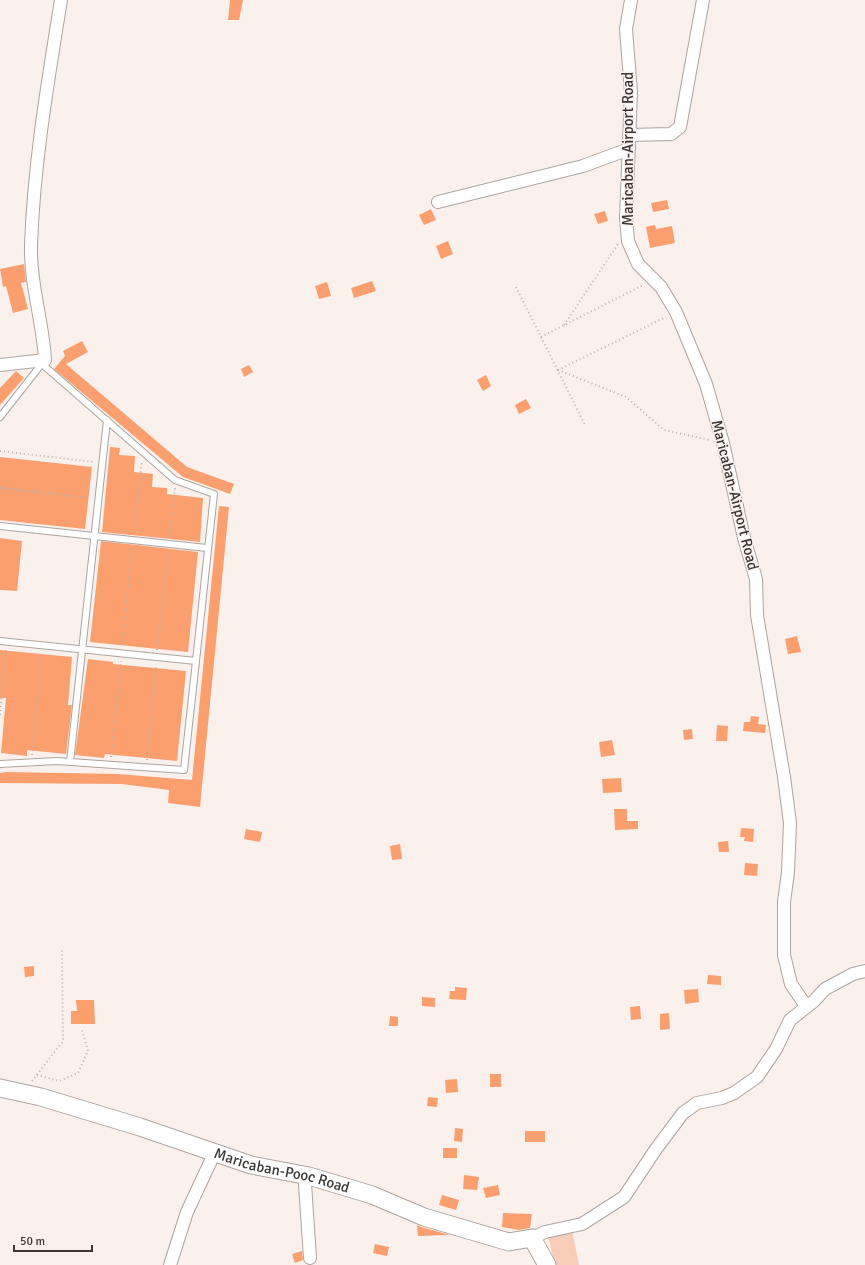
<svg xmlns="http://www.w3.org/2000/svg" width="865" height="1265" font-family="Signika,sans-serif">
<style>
.green{fill:#f8ceb9}
.building{fill:#fb9f6f}
.lines{fill:none;stroke-linecap:round;stroke-linejoin:round}
.lane-casing{stroke:#aca4a0;stroke-width:8}
.street-casing{stroke:#aca4a0;stroke-width:14}
.secondary-casing{stroke:#aca4a0;stroke-width:19}
.path{stroke:#b8b1ad;stroke-width:2;stroke-dasharray:1 3;stroke-linecap:butt}
.lane{stroke:#fff;stroke-width:6}
.street{stroke:#fff;stroke-width:12}
.secondary{stroke:#fff;stroke-width:17}
.labels{text-anchor:middle;stroke-width:3;stroke-linejoin:round;paint-order:stroke}
.street-label{font-size:15px;fill:#393634;stroke:#faf1ed}
</style>
<rect width="100%" height="100%" fill="#faf1ed"/>
<path class="green" d="M572 1231 579 1265H555L548 1236Z"/>
<path class="building" d="M230 0H243L239 20H228Z
M667 200 669 209 653 212 651 203Z
M431 209 436 220 424 225 419 215Z
M605 211 608 221 598 224 594 214Z
M655 225 656 229 672 226 675 243 650 248 646 227Z
M448 241 453 254 441 259 436 246Z
M24 264 26 282 21 283 28 309 13 313 6 286 3 287 0 269Z
M372 281 376 291 354 298 351 288Z
M327 282 331 296 319 299 315 286Z
M82 341 88 352 66 364 187 467 234 484 230 494 183 477 54 369 65 356 63 351Z
M249 365 253 372 244 377 241 369Z
M16 371 24 378 0 405V388Z
M486 375 491 386 483 391 477 380Z
M526 399 531 408 519 414 515 405Z
M110 447 120 448 119 455 135 456 134 472 153 474 152 487 167 488V494L203 498 200 542 102 532Z
M0 457 92 467 85 529 0 520Z
M219 506 229 507 200 807 168 803 169 790 122 784 0 783V773L6 772 118 774 192 780Z
M0 538 22 541 17 591 0 590Z
M101 541 198 552 188 652 90 642Z
M797 636 801 652 788 654 785 639Z
M0 650 72 657 68 705H72L66 754 27 750V756L1 753 6 698H0Z
M88 659 113 662V664L186 671 177 761 105 754 104 758 75 755Z
M751 716 759 717 758 724 766 725 765 733 743 731 744 722H750Z
M717 725 728 726 727 741H716Z
M692 729 693 739 684 740 683 730Z
M612 740 615 755 601 757 599 742Z
M621 778 622 792 603 793 602 779Z
M614 809H627V821H638V829L615 830Z
M741 828 754 829 753 842 744 841 745 837H740Z
M246 829 262 832 260 842 244 839Z
M728 841 729 852H719L718 842Z
M400 844 402 859 392 860 390 846Z
M745 863 758 864 757 876 744 875Z
M34 966V976L25 977 24 967Z
M708 975 721 976V985L707 984Z
M455 987 467 988 466 1000 449 999 450 991H455Z
M698 989 699 1002 685 1004 684 990Z
M422 997 435 998V1007L422 1006Z
M76 1000H94L95 1024H71V1011H77Z
M640 1006 641 1019 631 1020 630 1007Z
M669 1013 670 1029 660 1030V1014Z
M390 1016 398 1017V1026H389Z
M490 1074H501V1087H490Z
M457 1079 458 1092 446 1093 445 1080Z
M428 1097 438 1098 437 1107 427 1106Z
M455 1128 463 1129 462 1142 454 1141Z
M525 1131H545V1142H525Z
M443 1148H457V1158H443Z
M464 1175 479 1177 477 1190 463 1189Z
M498 1185 500 1195 486 1198 483 1188Z
M442 1195 459 1200 456 1210 439 1205Z
M503 1213 532 1214 530 1228 519 1230 502 1227Z
M417 1225 421 1227 450 1235 418 1236Z
M375 1244 389 1247 387 1256 373 1253Z
M302 1251 303 1260 295 1263 292 1254Z"/>
<g class="lines">
<defs>
<path id="lane" d="M0 417 44 361
M0 526 207 548
M0 641 196 661 214 494 175 480 42 364
M70 762 107 420
M0 764 57 761 184 770 196 661"/>
<path id="street" d="M631 0 626 29 631 92 626 218 628 241 638 264 661 287 676 312 706 384 723 443 744 538 756 579 757 615 784 777 790 823 788 872 784 902V955L791 984 806 1006
M629 135 671 134 680 127 703 0
M438 202 583 166 629 149
M0 365 45 360C43 322 30 284 31 245 34 162 48 81 61 0
M309 1176 305 1184 310 1258
M532 1238 545 1232 582 1224 624 1197 656 1149 683 1113 697 1103 722 1098 734 1093 757 1077 776 1049 790 1020 814 1001 825 989 853 974 865 971
M170 1265 187 1212 215 1152"/>
<g id="secondary">
<path id="s1" d="M0 1088 41 1097 140 1127 251 1165 309 1176 372 1195 424 1217 509 1242 532 1238 547 1265"/>
</g>
</defs>
<use href="#lane" class="lane-casing"/>
<use href="#street" class="street-casing"/>
<use href="#secondary" class="secondary-casing"/>
<path class="path" d="M516 287 585 425
M564 325 618 244
M541 337 643 285
M558 370 626 397 664 430 710 440
M558 370 666 317
M0 451 94 462
M0 488 90 498
M134 532 142 461
M169 537 175 488
M122 645 132 548
M157 650 168 551
M0 715 6 649
M32 755 42 652
M111 757 121 661
M147 760 156 665
M37 1075 59 1081 78 1073 88 1051 82 1030
M32 1081 63 1041 62 949"/>
<use href="#lane" class="lane"/>
<use href="#street" class="street"/>
<use href="#secondary" class="secondary"/>
</g>
<g class="labels">
<g class="street-label">
<text transform="translate(628 149) rotate(-90)" y="5">Maricaban-Airport Road</text>
<text transform="translate(735 495) rotate(76)" y="5">Maricaban-Airport Road</text>
<text dy="5" stroke="none"><textPath href="#s1" startOffset="294">Maricaban-Pooc Road</textPath></text>
</g>
</g>
<path d="M14 1245v6h78v-6" fill="none" stroke="#393634" stroke-width="2"/>
<text x="20" y="1245" font-size="12" fill="#393634" stroke="#faf1ed" stroke-width="3" paint-order="stroke">50 m</text>
</svg>
